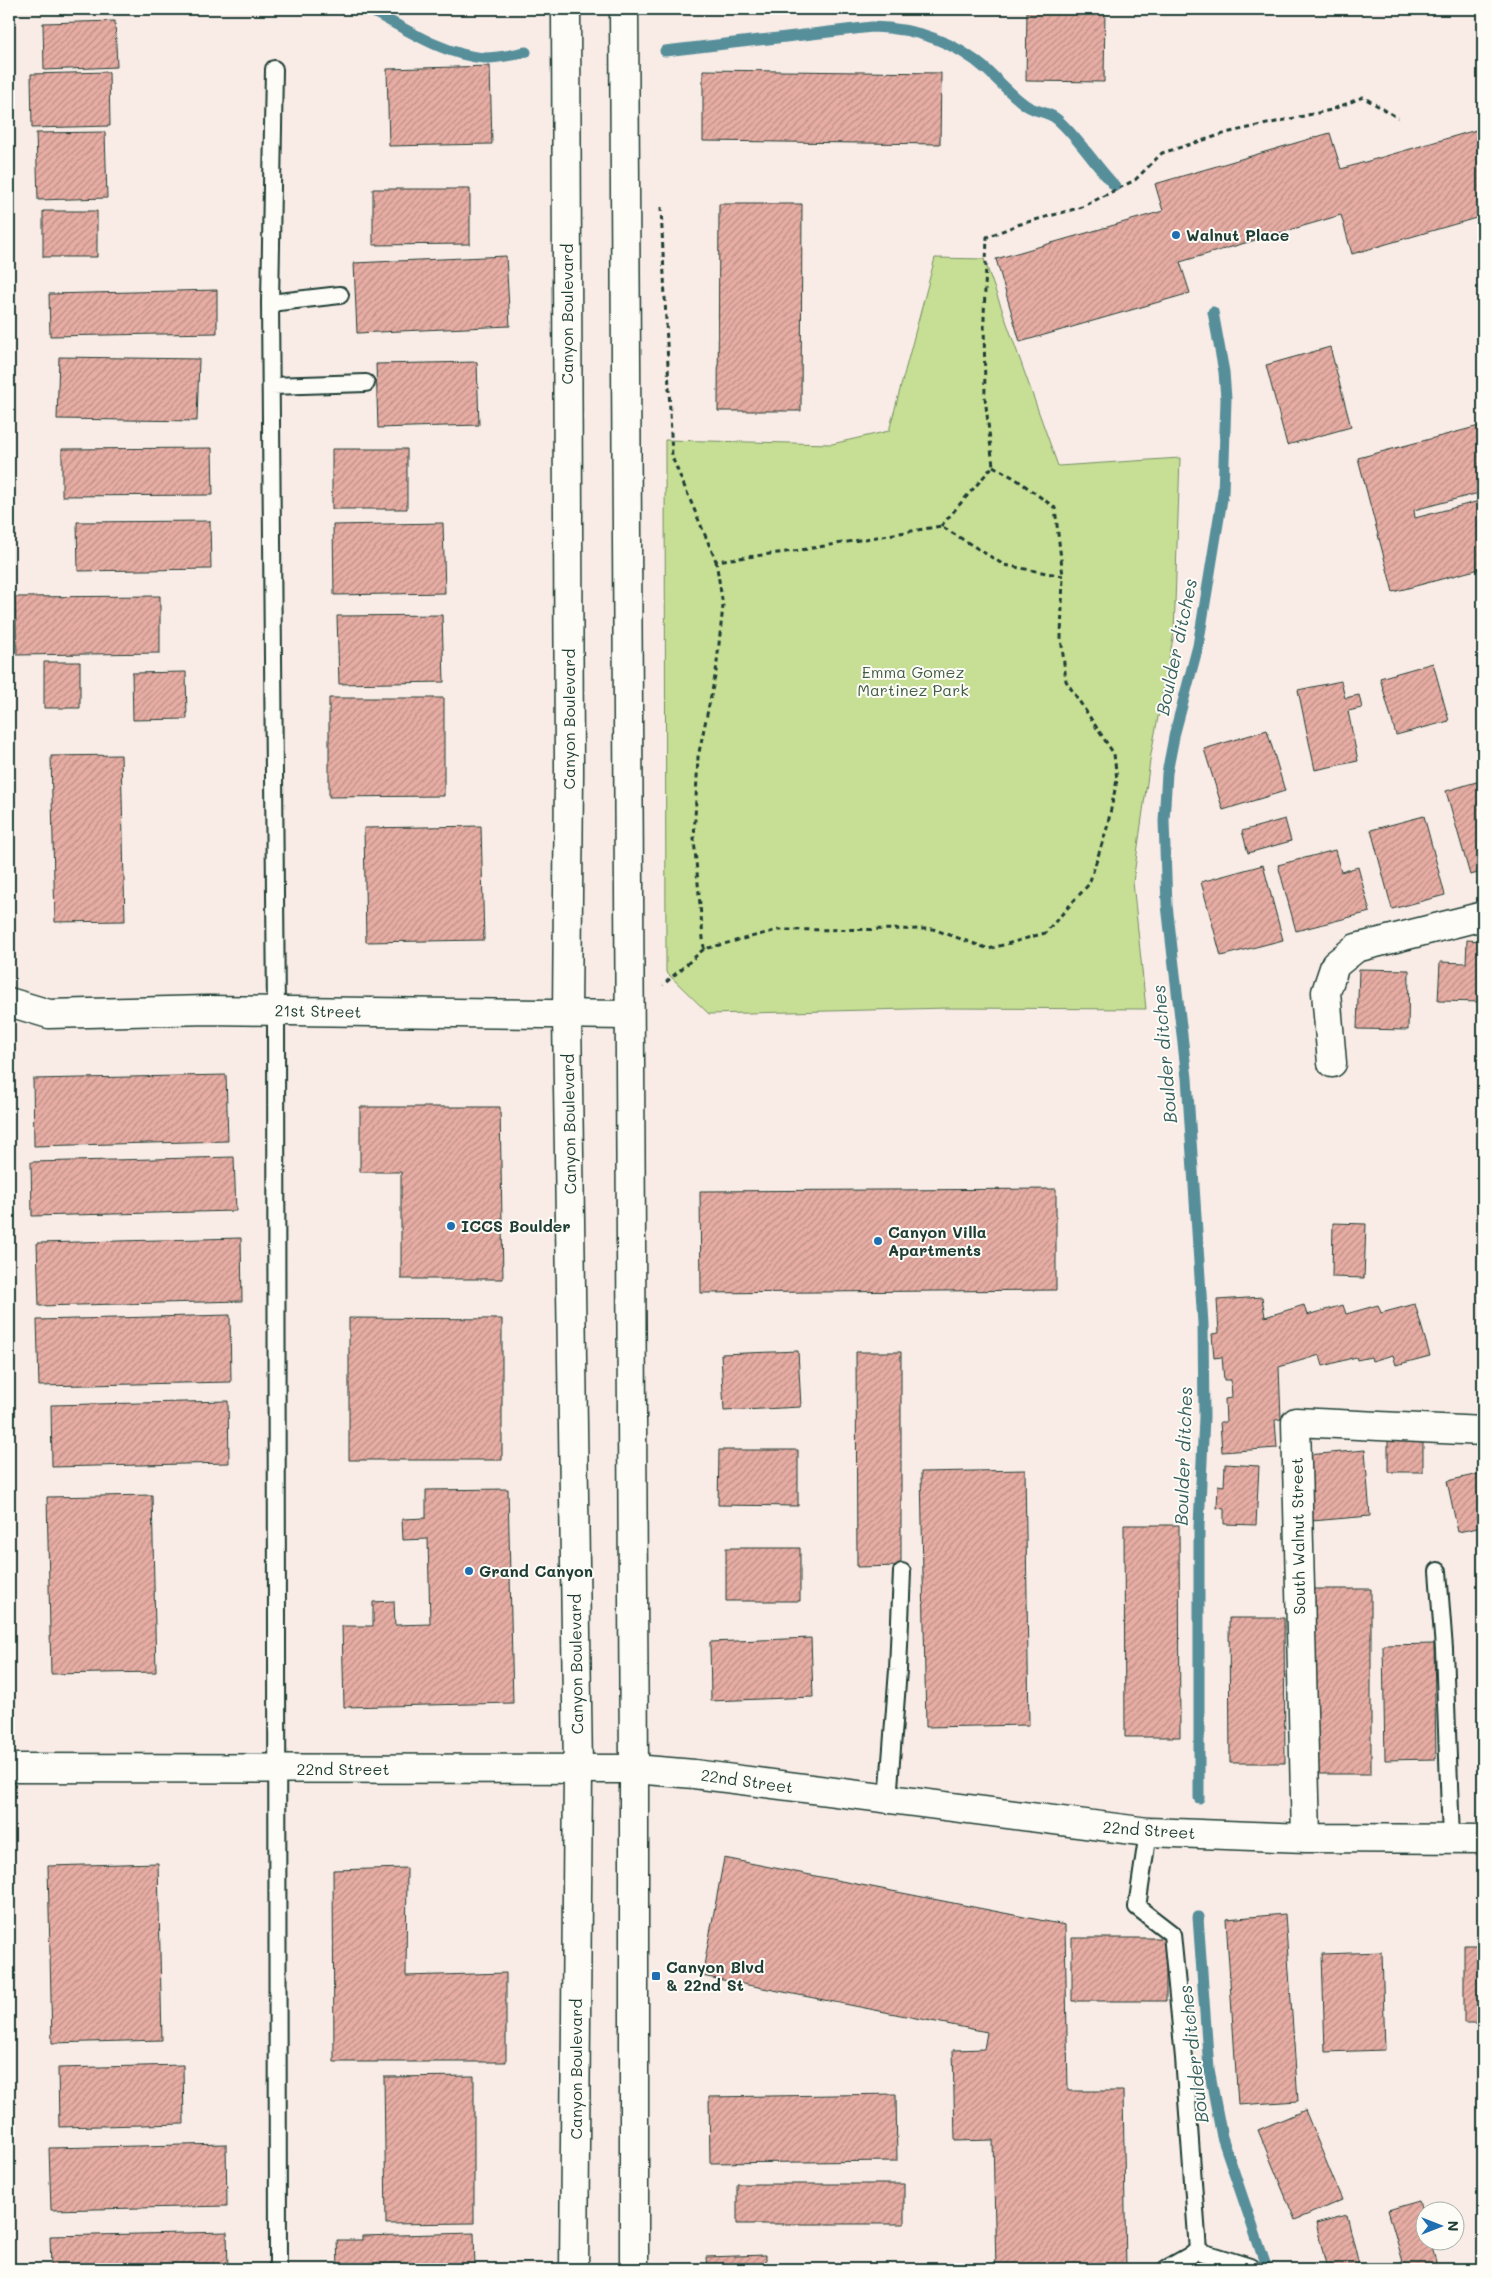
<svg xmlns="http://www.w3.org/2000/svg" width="1492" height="2278" font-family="Mali,sans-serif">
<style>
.park{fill:#c7df94;stroke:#738e64}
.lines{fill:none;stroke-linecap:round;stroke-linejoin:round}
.stream{stroke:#578e9a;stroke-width:11}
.building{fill:url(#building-hatch);stroke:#1f3d34}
.lane-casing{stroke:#1f3d34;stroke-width:20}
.street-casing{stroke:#1f3d34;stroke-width:31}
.primary-casing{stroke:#1f3d34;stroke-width:31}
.path{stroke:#1f3d34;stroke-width:3;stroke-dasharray:5 4;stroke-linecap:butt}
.lane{stroke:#fdfcf7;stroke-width:16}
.street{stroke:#fdfcf7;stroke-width:28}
.primary{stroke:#fdfcf7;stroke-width:28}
.poi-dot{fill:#1f6fb2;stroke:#fdfcf7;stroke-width:2}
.labels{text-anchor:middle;stroke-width:4;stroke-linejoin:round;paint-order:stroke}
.poi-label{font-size:16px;font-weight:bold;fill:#1f3d34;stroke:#fdfcf7;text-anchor:start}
.street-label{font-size:16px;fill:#1f3d34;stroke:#fdfcf7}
.park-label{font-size:16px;fill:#415d47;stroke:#fdfcf7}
.water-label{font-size:18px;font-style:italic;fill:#365f5e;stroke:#fdfcf7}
</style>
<defs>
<pattern id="building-hatch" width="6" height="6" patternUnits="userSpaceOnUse" patternTransform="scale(1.25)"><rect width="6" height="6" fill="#e7ada4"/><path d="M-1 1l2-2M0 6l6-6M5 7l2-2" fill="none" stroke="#bb8e86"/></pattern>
</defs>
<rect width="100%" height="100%" fill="#f9ece6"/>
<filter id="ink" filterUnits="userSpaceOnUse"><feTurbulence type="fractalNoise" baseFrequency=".02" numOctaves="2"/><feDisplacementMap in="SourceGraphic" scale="10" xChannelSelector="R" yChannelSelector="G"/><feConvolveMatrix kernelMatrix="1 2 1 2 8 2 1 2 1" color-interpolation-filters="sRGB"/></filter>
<g filter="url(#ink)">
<path class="park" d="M935 258 984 259 1058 466 1180 458 1174 633 1151 754 1133 882 1146 1009 948 1008 709 1014 666 972 665 440 832 444 889 431Z"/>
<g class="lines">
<path class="stream" d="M368 9C403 27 443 55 484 58 498 58 512 55 526 52
M665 51 872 27C915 28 954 41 987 70 1000 82 1012 96 1027 106 1036 112 1050 112 1058 120 1080 140 1095 165 1115 186
M1199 1798V1526L1204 1417 1203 1324 1187 1078 1167 905 1164 821 1167 773 1175 732 1198 646 1223 493 1226 399 1224 372 1213 312
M1198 1917 1209 2069 1222 2137 1267 2269"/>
</g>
<path class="building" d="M1027 9H1105L1104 82 1026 81Z
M115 21 117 67 44 70 43 23Z
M490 66 492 144 389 146 387 69Z
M703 70 941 73 940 144 703 141Z
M109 72 110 126 32 128 31 74Z
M1483 128V216L1352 254 1341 215 1180 262 1190 293 1020 342 996 259 1163 211 1155 184 1330 133 1341 169Z
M105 132 107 198 38 200 36 133Z
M373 189H470V244L373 245Z
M719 204H802L801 411H718Z
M43 211H97V257H43Z
M506 256 510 326 357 333 354 263Z
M217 290V333L50 336 49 294Z
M1330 347 1351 427 1287 445 1266 365Z
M59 357 199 359 197 421 57 419Z
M477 362 479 425 378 428 376 364Z
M1483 425V492L1414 510 1415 518 1483 500V568L1393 592 1358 458Z
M212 448 213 495 62 496V449Z
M332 449H407V509H332Z
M210 521 211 569 78 571 77 522Z
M443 523 445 593 334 595 333 525Z
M160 596V653L17 655 15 597Z
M442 615 444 682 339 684 337 616Z
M44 662H80V708H44Z
M1433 663 1449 721 1396 735 1380 678Z
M186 672 187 719 133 720 132 673Z
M1341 681 1345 698 1359 695 1362 708 1348 711 1358 761 1315 770 1298 690Z
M329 698H444V796L329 797Z
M1267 730 1285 791 1223 810 1204 749Z
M121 755 125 921 55 922 51 756Z
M1483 780V872L1470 875 1446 791Z
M1424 816 1445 895 1392 909 1371 830Z
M1285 819 1291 841 1248 853 1242 831Z
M481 826 484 940 366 942 364 828Z
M1335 850 1341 872 1358 867 1370 912 1296 931 1278 865Z
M1263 865 1283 940 1221 956 1201 882Z
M1467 940 1483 941V1002L1438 1001 1440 962 1466 963Z
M1359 969 1409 970 1408 1030 1357 1029Z
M226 1075 228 1141 34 1146 33 1079Z
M360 1107H500L503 1279H401V1172H360Z
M234 1157 236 1211 32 1216 31 1162Z
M1056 1189V1290L701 1293 700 1191Z
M1333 1223 1366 1224 1364 1278 1332 1277Z
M241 1238 242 1301 39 1306 37 1243Z
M1262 1297 1265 1317 1304 1305 1307 1315 1343 1305 1346 1314 1378 1305 1381 1313 1415 1304 1430 1356 1396 1365 1393 1355 1372 1361 1371 1357 1357 1360 1356 1357 1323 1366 1320 1355 1279 1367 1281 1419 1275 1420 1277 1448 1222 1452 1220 1422H1226L1225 1399 1232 1398 1231 1380H1224L1222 1357 1214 1358 1212 1334 1219 1333 1217 1300Z
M230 1315 231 1382 39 1386 37 1320Z
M349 1318 502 1319V1460H349Z
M798 1351 801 1407 724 1411 721 1354Z
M856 1352H901V1566L857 1567Z
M228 1401 229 1463 52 1467 51 1405Z
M1388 1434H1423V1472H1388Z
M719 1450H798V1506L718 1505Z
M1365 1450 1370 1516 1312 1521 1307 1455Z
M1225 1464 1259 1466 1256 1525 1224 1524V1509L1217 1508 1218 1485 1224 1486Z
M1025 1470 1029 1725 926 1727 921 1472Z
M1483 1473V1527L1458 1532 1447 1481Z
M508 1489 513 1703 344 1707 342 1626H373V1602L394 1601 395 1625 430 1624 428 1539 403 1540 402 1519 426 1518V1490Z
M152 1495 156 1672 51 1674 47 1497Z
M1124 1525H1179L1180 1737H1125Z
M726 1548H800V1601H726Z
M1314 1589H1371V1774H1314Z
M1229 1618H1284L1285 1763H1230Z
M811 1638 813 1697 711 1701 710 1642Z
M1434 1644 1436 1759 1385 1760 1383 1645Z
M724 1858 1065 1925 1068 2091H1123L1126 2269H996L993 2140 955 2141 953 2050 984 2049 987 2032 702 1976Z
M158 1863 162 2040 52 2043 48 1866Z
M407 1868 406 1976 506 1973V2062H334L333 1870Z
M1285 1914 1298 2101 1238 2105 1226 1919Z
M1072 1938H1166V2001H1072Z
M1464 1945H1483V2023H1464Z
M1382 1952 1385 2050 1325 2052 1322 1954Z
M183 2065 184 2124 59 2127 58 2068Z
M474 2076V2223L386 2224 384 2077Z
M896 2094 897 2161 710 2163 709 2097Z
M1305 2110 1342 2200 1295 2220 1258 2130Z
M226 2144 227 2206 51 2210 49 2148Z
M737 2184H904V2224H737Z
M1419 2201 1424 2220V2240H1430L1438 2269H1405L1388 2210Z
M1347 2215 1360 2269H1327L1316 2223Z
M227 2232 228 2269H51L50 2236Z
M474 2233 475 2269 338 2267 337 2240H362V2236Z
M766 2255V2269H707L706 2257Z"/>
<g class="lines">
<defs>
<path id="lane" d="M274 69 270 303 276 1011 278 2269
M270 303 340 295
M271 386 366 383
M1438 1571 1444 1649 1451 1839
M888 1800 898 1670 902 1572
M1148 1832 1137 1907 1172 1934 1184 2058 1198 2251 1166 2269
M1198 2251 1250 2267 1251 2269"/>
<path id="street" d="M9 1002 49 1014 208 1010 629 1015
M1332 1063 1326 992 1335 965 1356 948 1483 916
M9 1768 634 1769 694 1774 1148 1832 1306 1838 1483 1839
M1306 1838 1296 1422 1483 1431"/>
<path id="primary" d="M566 9 569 772 567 1016 578 1769 574 2269
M624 9 634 1769V2269"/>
</defs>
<use href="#lane" class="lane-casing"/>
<use href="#street" class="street-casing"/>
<use href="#primary" class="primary-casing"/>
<path class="path" d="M661 207 672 457 716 561 801 550 941 526 1004 565 1063 576 1061 637 1066 681 1114 754 1117 780 1107 828 1089 884 1045 933 989 949 933 929 778 930 704 949 663 985
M993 466 1016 479 1055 508 1063 576
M941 526 993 466 985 397 984 316 987 237 1017 225 1082 207 1135 180 1162 153 1230 132 1331 110 1363 97 1398 118
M704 949 694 839 698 757 716 672 723 606 716 561"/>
<use href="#lane" class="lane"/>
<use href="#street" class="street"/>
<use href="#primary" class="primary"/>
</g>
</g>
<g class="poi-dot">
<circle cx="1176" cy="235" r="5"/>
<circle cx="451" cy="1226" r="5"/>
<circle cx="878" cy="1241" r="5"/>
<circle cx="469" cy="1571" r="5"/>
<rect x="651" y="1971" width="10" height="10" rx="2.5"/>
</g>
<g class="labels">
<g class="poi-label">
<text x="1186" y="241">Walnut Place</text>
<text x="461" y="1232">ICCS Boulder</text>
<text x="888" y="1238">Canyon Villa<tspan x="888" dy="18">Apartments</tspan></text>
<text x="479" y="1577">Grand Canyon</text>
<text x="666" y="1973">Canyon Blvd<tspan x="666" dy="18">&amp; 22nd St</tspan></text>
</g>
<g class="street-label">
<text transform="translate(567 314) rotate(-90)" y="6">Canyon Boulevard</text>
<text transform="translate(569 719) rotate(-90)" y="6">Canyon Boulevard</text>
<text transform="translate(318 1011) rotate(1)" y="6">21st Street</text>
<text transform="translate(569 1124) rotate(-91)" y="6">Canyon Boulevard</text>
<text transform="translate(1298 1536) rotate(-91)" y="6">South Walnut Street</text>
<text transform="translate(576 1664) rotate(-91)" y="6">Canyon Boulevard</text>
<text x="343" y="1775">22nd Street</text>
<text transform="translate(747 1781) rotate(8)" y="6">22nd Street</text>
<text transform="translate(1149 1830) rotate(4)" y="6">22nd Street</text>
<text transform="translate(576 2069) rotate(-90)" y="6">Canyon Boulevard</text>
</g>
<g class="park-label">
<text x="913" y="678">Emma Gomez<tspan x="913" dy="18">Martinez Park</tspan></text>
</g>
<g class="water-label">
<text transform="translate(1177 647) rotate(-78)" y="6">Boulder ditches</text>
<text transform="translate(1165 1054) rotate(-95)" y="6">Boulder ditches</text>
<text transform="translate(1184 1456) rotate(-88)" y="6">Boulder ditches</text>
<text transform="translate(1194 2054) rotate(-97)" y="6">Boulder ditches</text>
</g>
</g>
<rect width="1492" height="2278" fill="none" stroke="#fdfcf7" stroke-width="30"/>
<rect x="15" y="15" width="1462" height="2248" fill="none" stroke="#1f3d34" stroke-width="2" filter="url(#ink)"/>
<g transform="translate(1440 2226) rotate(90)"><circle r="24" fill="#fdfcf7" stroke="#a4b0a9"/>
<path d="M0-4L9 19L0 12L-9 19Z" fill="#1f6fb2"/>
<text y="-8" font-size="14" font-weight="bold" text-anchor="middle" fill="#1f3d34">N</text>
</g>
</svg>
